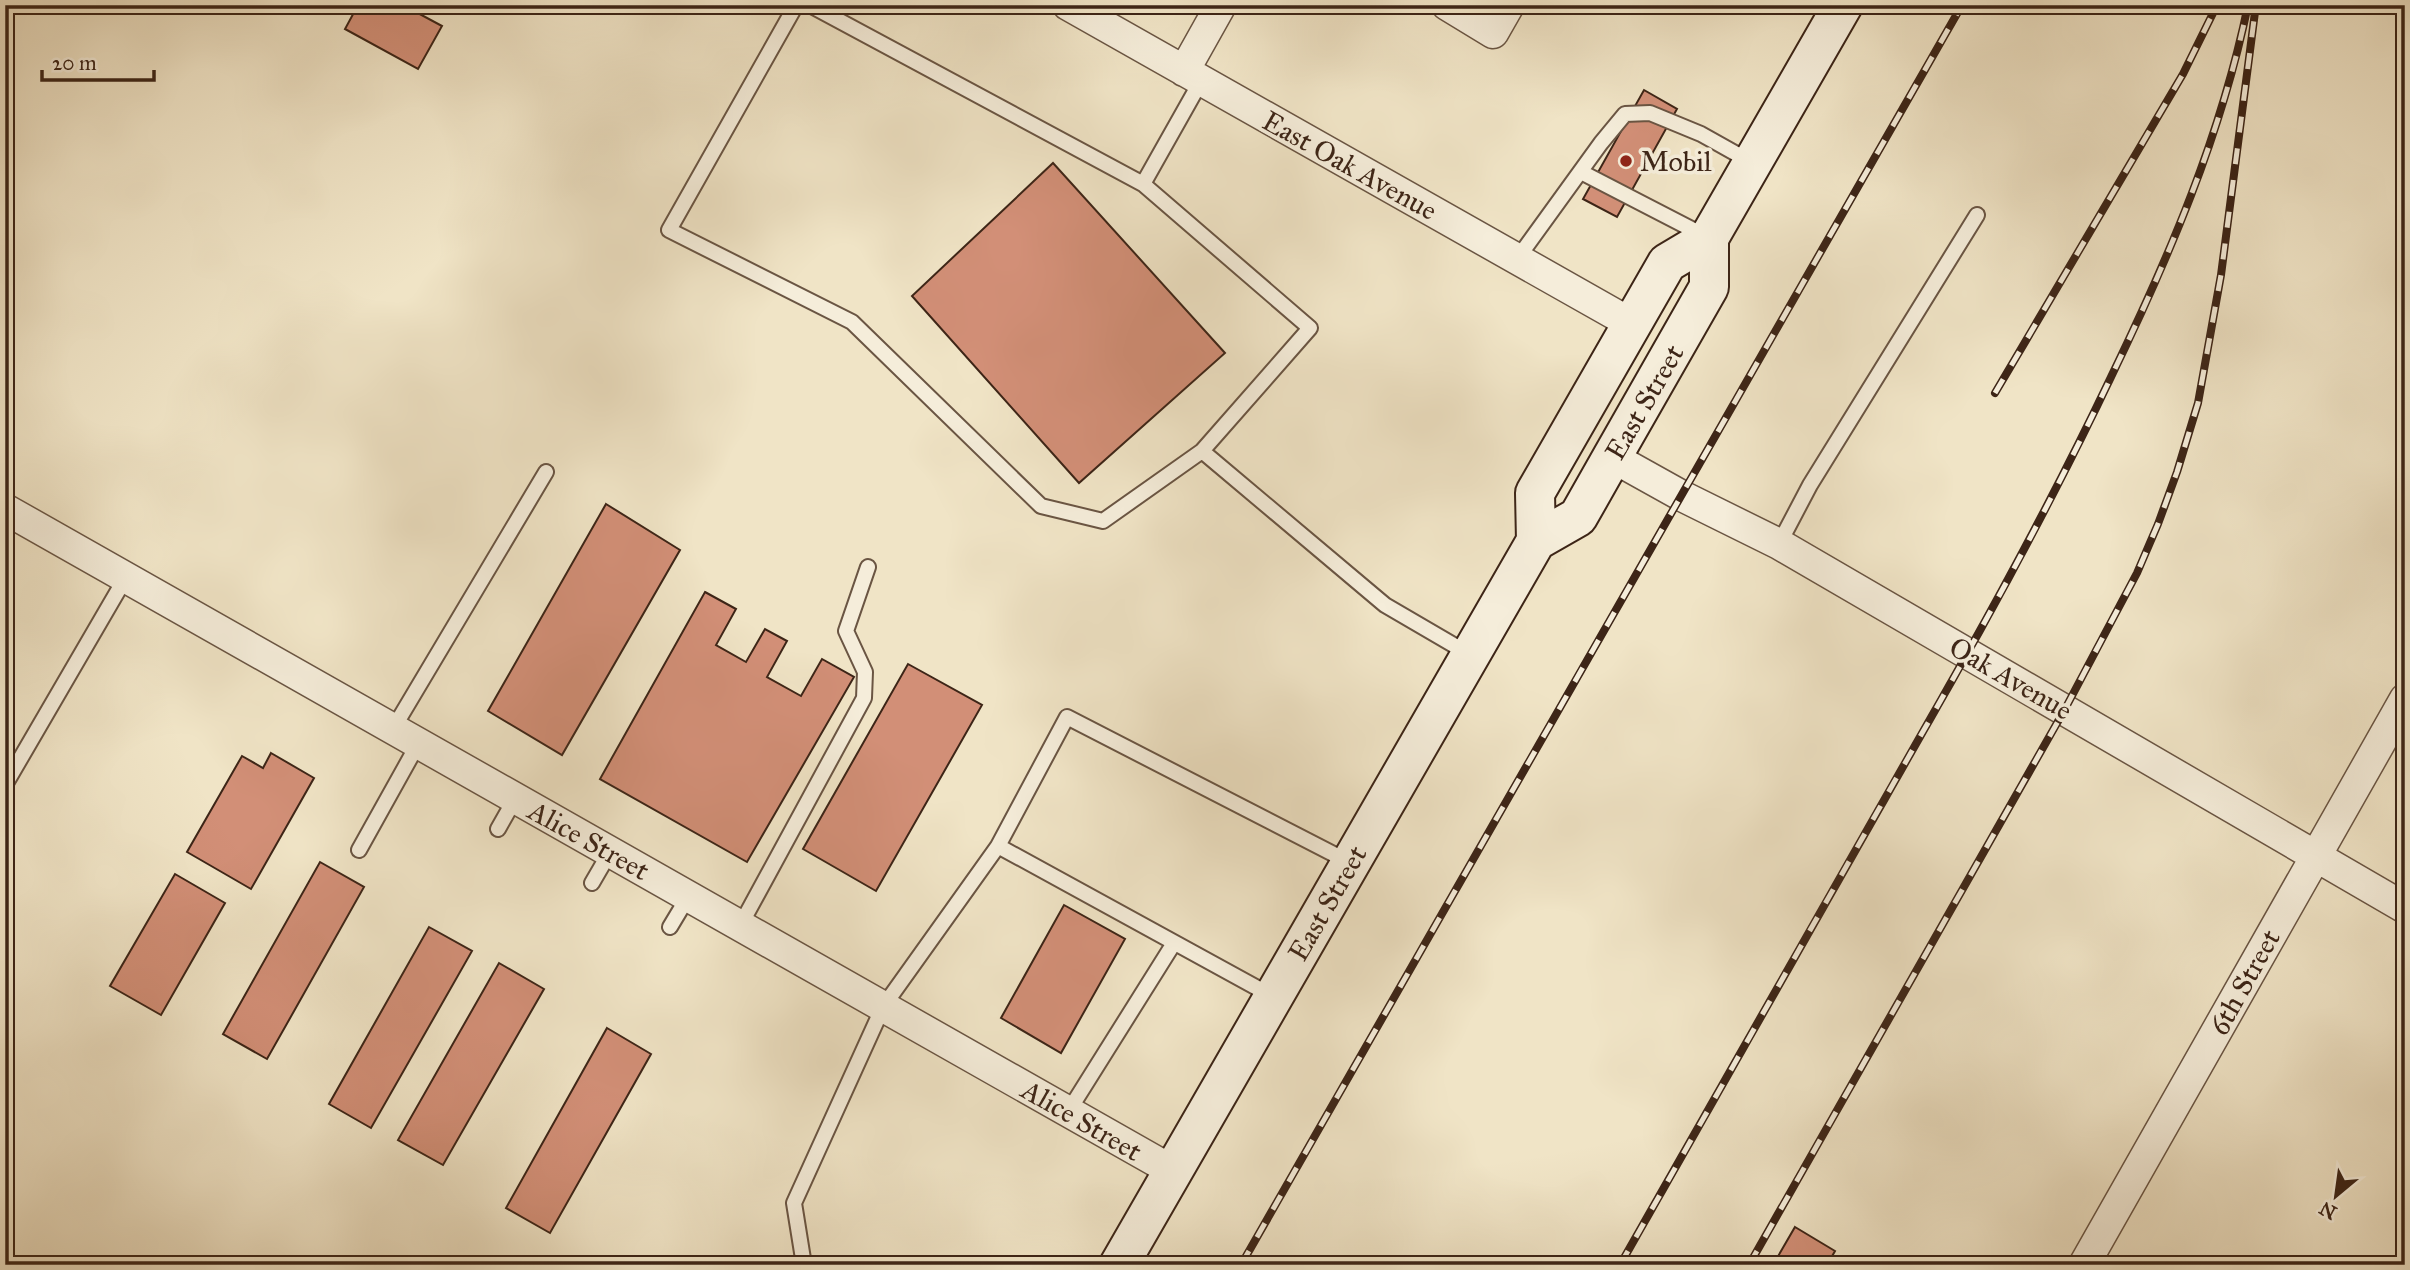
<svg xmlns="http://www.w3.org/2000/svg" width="2410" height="1270" font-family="'IM FELL Great Primer',serif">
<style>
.building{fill:#d28f77;stroke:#3d2517;stroke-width:2}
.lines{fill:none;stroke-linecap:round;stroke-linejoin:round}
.lane-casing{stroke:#6a5543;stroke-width:18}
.street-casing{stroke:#6a5543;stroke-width:33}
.secondary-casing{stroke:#3d2517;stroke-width:42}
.lane{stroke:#f5edda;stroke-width:14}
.street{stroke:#f5edda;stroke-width:30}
.secondary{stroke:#f5edda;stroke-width:38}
.rail-casing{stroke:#3d2517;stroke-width:8}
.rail{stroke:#f5edda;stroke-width:5;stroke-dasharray:16;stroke-linecap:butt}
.poi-dot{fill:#8f2418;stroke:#f5edda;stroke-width:2.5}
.labels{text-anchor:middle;stroke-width:7;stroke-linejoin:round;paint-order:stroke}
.poi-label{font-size:28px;fill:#3d2517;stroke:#f5edda;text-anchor:start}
.street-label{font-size:28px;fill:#3d2517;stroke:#f5edda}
</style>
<rect width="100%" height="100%" fill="#f0e4c6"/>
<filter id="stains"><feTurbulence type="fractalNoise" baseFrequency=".00286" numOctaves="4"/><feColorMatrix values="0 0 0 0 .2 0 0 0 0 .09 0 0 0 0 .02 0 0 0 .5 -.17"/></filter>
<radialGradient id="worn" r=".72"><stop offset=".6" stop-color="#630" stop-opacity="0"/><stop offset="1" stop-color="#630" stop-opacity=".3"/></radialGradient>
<path class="building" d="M358 5H403L442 26 418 69 345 29Z
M1644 90 1677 109 1617 217 1583 199Z
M1053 163 1225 353 1079 483 912 296Z
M606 504 680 550 562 755 488 711Z
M705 592 736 609 716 645 746 662 765 629 787 641 767 677 801 696 822 659 854 677 747 862 600 779Z
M908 664 982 705 876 891 803 849Z
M271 753 314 778 251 889 187 852 242 756 263 768Z
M320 862 364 887 267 1059 223 1034Z
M175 874 225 903 161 1015 110 986Z
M1064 905 1125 939 1061 1053 1001 1018Z
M429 927 472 951 371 1128 329 1104Z
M499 963 544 989 443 1165 398 1140Z
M607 1028 651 1054 550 1233 506 1208Z
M1795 1227 1835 1251 1827 1265H1773Z"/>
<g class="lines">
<defs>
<path id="lane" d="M796 5 669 230 852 322 1041 506 1103 521 1202 451 1310 328 1143 184 810 5
M1581 172 1705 236
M1143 184 1201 81
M1517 259 1601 143 1625 114 1650 113 1701 134 1751 162
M1202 451 1385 605 1469 654
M1779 544 1810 485 1977 215
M393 729 546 472
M5 785 126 577
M498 829 515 799
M998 846 1067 717 1349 862
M359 850 418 744
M592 883 610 852
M740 926 864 698 865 672 846 631 868 567
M670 927 688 897
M1068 1112 1174 943
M804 1265 794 1203 883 1007 998 846 1272 996"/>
<path id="street" d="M1068 5 1632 324
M1447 5 1493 33 1509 5
M1184 71 1221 5
M1612 457 1682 496 1779 544 2405 908
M5 509 1173 1171
M2084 1265 2405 699"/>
<path id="secondary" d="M1536 541 1578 517 1612 457 1709 287V238
M1119 1265 1536 541 1535 493 1667 263 1709 238 1843 5"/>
</defs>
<use href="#lane" class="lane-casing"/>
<use href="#street" class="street-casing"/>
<use href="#secondary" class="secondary-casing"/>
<use href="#lane" class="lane"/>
<use href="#street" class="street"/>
<use href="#secondary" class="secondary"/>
<defs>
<path id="rail" d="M1995 393 2183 74 2217 5
M1241 1265 1962 5
M1620 1265C1722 1086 1823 907 1925 728 1991 613 2054 497 2111 377 2169 257 2221 136 2248 5
M1749 1265 2065 709 2137 573 2158 524 2177 472 2198 403 2221 275 2255 12"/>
</defs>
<use href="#rail" class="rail-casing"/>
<use href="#rail" class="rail"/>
</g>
<circle class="poi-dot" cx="1626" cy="161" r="7"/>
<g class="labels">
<g class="poi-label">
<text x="1640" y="171">Mobil</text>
</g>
<g class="street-label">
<text transform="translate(1350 165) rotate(29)" y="10">East Oak Avenue</text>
<text transform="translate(1644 402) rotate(-60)" y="10">East Street</text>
<text transform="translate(2011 678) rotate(30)" y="10">Oak Avenue</text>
<text transform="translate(589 840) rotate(29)" y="10">Alice Street</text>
<text transform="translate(1327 903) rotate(-60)" y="10">East Street</text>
<text transform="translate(2244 982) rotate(-61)" y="10">6th Street</text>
<text transform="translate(1082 1120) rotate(30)" y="10">Alice Street</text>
</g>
</g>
<rect width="2410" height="1270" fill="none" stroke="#f0e4c6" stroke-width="28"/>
<rect x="7" y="7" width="2396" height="1256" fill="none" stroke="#3d2517" stroke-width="3.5"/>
<rect x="14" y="14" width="2382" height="1242" fill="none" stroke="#3d2517" stroke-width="2"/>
<g transform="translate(2336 1196) rotate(209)" stroke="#f5edda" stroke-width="5" paint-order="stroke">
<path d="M0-5L12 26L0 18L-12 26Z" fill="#3d2517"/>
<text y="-10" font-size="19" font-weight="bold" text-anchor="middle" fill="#3d2517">N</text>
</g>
<path d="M42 70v10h112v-10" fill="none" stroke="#3d2517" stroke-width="3.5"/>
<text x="52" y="70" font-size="21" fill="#3d2517" stroke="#f5edda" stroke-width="5" paint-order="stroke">20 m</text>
<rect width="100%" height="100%" filter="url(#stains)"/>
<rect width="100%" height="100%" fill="url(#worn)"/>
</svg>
